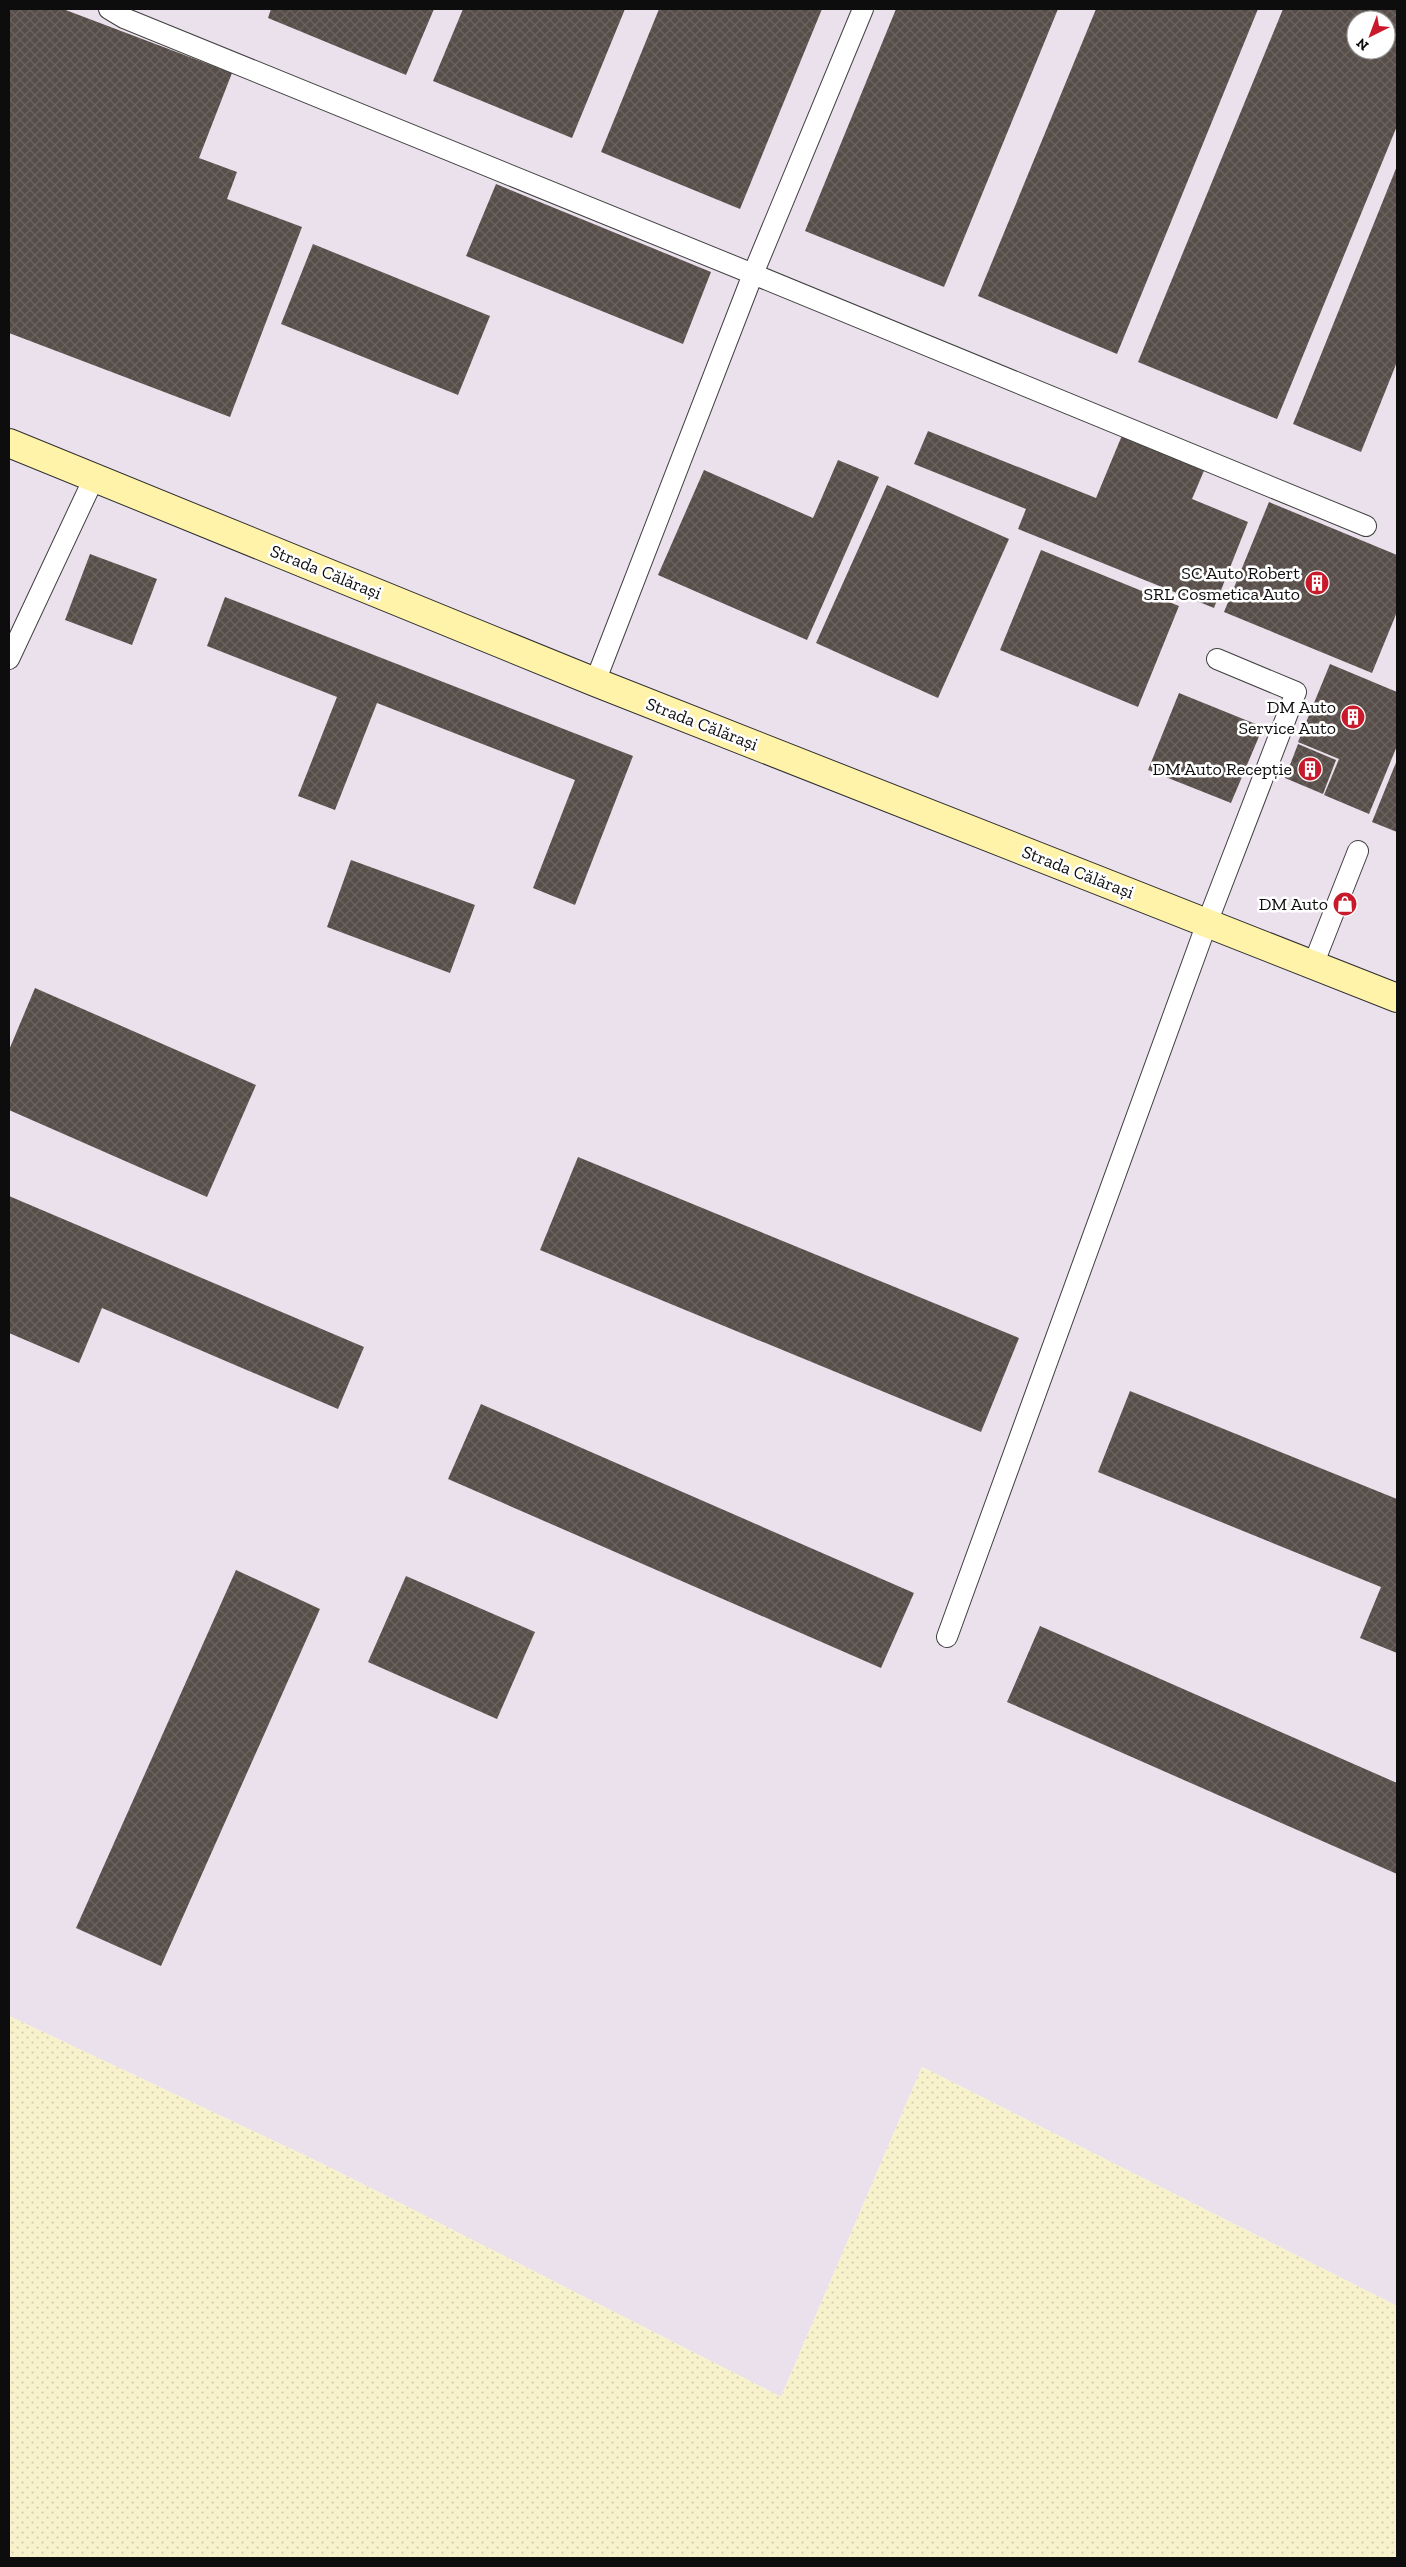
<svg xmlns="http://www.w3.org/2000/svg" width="1406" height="2567" font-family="'Zilla Slab',serif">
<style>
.industrial{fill:#ebe1ed;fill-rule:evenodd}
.farmland{fill:url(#farmland-dots)}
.building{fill:url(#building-cross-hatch);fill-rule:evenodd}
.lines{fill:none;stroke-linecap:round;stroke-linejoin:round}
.service-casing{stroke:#404040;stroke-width:22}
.secondary-casing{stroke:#2f2f2f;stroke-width:30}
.service{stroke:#fff;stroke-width:20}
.secondary{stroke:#fff2a9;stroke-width:28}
.labels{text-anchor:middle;stroke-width:5;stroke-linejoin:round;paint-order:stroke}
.street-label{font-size:18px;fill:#0d0d0d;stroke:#fff}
.poi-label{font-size:18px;fill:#0d0d0d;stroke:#fff;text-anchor:end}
</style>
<defs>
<pattern id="farmland-dots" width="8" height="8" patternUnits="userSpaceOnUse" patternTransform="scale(1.25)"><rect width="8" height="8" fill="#f7f2cb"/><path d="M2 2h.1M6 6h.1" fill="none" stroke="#d3cead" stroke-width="1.8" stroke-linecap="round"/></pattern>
<pattern id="building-cross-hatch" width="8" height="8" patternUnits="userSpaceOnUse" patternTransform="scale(1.25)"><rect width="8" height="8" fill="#574e49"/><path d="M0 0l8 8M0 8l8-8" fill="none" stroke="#6a635f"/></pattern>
</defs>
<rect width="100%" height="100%" fill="#fffbee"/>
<path class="industrial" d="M9 9H1397V2306L922 2067 781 2397 325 2165 9 2016ZM1356 20H1386V50H1356Z"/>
<path class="farmland" d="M9 2016 325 2165 781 2397 922 2067 1397 2306V2558H9Z"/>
<path class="building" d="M9 9H63L232 73 199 158 237 172 227 199 302 227 230 417 9 333Z
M271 9H434L406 75 268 18Z
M463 9H625L572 138 433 81Z
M659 9H822L740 209 601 152Z
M896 9H1058L944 287 805 231Z
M1096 9H1258L1117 354 978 296Z
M1283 9H1397V126L1277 419 1138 362ZM1356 20H1386V50H1356Z
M1397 166V362L1361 452 1293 424Z
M496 184 711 272 683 344 466 256Z
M313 244 490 316 458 395 281 324Z
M928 431 1096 498 1123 433 1206 466 1192 499 1248 522 1214 608 1018 529 1026 509 914 464Z
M838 460 879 477 807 640 658 575 704 470 813 518Z
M887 485 1009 539 938 698 816 643Z
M1269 502 1397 555V612L1372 673 1224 612Z
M1041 550 1179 606 1138 707 1000 650Z
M90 554 157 579 132 645 65 620Z
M225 597 633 756 575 905 533 888 575 780 377 703 335 810 298 796 337 697 207 646Z
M1330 664 1397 692V746L1369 814 1324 795 1339 759 1298 742Z
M1179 693 1263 727 1231 803 1148 770Z
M1298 744 1336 760 1323 794 1285 778Z
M1397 760V832L1372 822Z
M351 860 475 905 450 973 327 927Z
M35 988 256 1085 207 1197 9 1110V1050Z
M578 1157 1019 1338 981 1432 540 1250Z
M9 1196 364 1347 338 1409 102 1308 79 1363 9 1333Z
M1130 1391 1397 1499V1653L1360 1638 1381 1587 1098 1472Z
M481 1404 914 1593 881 1668 448 1479Z
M236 1570 320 1609 161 1966 76 1928Z
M406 1576 535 1632 497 1719 368 1662Z
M1040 1626 1397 1783V1874L1007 1702Z"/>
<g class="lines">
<defs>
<path id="service" d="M109 9 124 18 753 274 1366 526
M9 659 94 478
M595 682 753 274 863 9
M1313 965 1358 851
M947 1637 1207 923 1296 692 1217 659"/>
<path id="secondary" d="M9 443 595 682 1397 998"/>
</defs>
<use href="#service" class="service-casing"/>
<use href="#secondary" class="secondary-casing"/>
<use href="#service" class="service"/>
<use href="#secondary" class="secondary"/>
</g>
<defs>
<symbol id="building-disc" viewBox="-11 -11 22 22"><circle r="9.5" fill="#c81a2a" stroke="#fff"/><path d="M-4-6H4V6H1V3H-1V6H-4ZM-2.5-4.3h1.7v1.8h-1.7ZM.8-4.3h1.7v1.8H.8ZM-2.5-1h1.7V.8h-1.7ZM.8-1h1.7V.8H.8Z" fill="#fff"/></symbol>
<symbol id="shop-disc" viewBox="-11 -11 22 22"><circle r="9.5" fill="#c81a2a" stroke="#fff"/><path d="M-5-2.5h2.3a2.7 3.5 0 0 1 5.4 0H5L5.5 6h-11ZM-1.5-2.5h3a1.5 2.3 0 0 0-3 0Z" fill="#fff"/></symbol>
</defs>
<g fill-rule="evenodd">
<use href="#building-disc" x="1303" y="569" width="28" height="28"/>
<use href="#building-disc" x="1339" y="703" width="28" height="28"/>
<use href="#building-disc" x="1296" y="755" width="28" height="28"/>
<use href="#shop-disc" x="1331" y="890" width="28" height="28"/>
</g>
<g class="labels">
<g class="street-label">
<text transform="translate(326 572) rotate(22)" y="6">Strada Călărași</text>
<text transform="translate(702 724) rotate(21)" y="6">Strada Călărași</text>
<text transform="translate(1078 872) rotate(21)" y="6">Strada Călărași</text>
</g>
<g class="poi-label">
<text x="1300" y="579">SC Auto Robert<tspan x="1300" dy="21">SRL Cosmetica Auto</tspan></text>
<text x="1336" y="713">DM Auto<tspan x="1336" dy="21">Service Auto</tspan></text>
<text x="1292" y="775">DM Auto Recepție</text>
<text x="1328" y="910">DM Auto</text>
</g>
</g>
<rect width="1406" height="2567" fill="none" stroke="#0d0d0d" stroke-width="20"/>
<g transform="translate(1371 35) rotate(222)"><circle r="24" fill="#ffffff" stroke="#9e9e9e"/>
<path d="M0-4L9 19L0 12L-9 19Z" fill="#c81a2a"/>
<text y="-8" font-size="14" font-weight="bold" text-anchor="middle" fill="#0d0d0d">N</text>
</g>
</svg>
